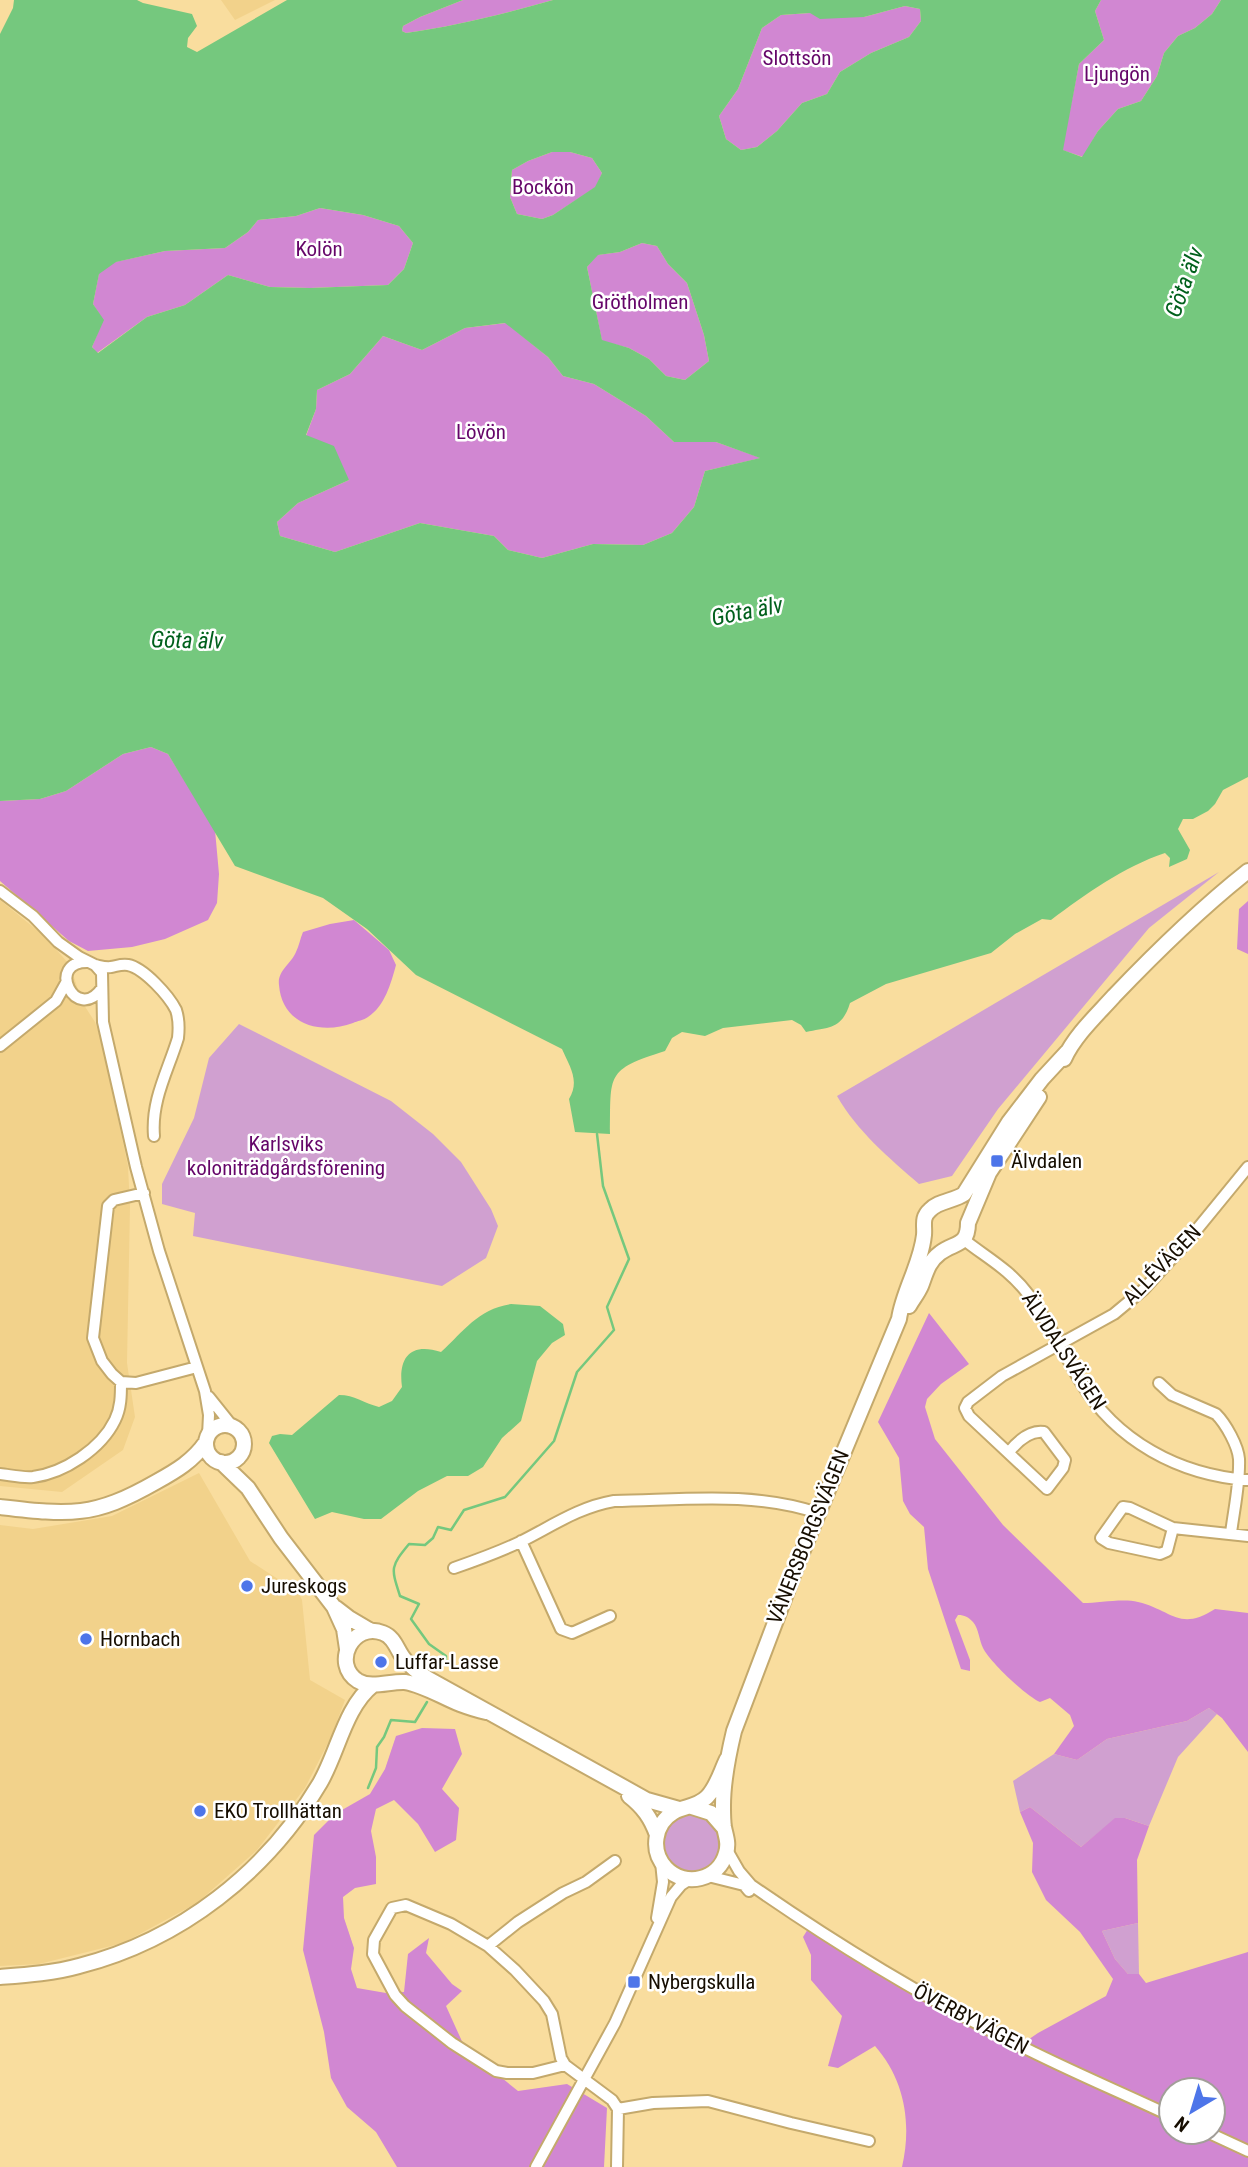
<svg xmlns="http://www.w3.org/2000/svg" width="1248" height="2167" font-family="'Roboto Condensed',sans-serif">
<style>
.built{fill:#f2d28b}
.green{fill:#d0a0d0}
.forest{fill:#d187d2;fill-rule:evenodd}
.water{fill:#75c87e;fill-rule:evenodd}
.lines{fill:none;stroke-linecap:round;stroke-linejoin:round}
.stream{stroke:#75c87e;stroke-width:2.5}
.minor-casing{stroke:#c4a96c;stroke-width:14}
.major-casing{stroke:#c4a96c;stroke-width:18}
.minor{stroke:#fff;stroke-width:10}
.major{stroke:#fff;stroke-width:14}
.poi-dot{fill:#4d75e9;stroke:#fff;stroke-width:2.5}
.labels{text-anchor:middle;stroke-width:5;stroke-linejoin:round;paint-order:stroke}
.park-label{font-size:21px;fill:#650569;stroke:#fff}
.poi-label{font-size:21px;fill:#160d00;stroke:#fff;text-anchor:start}
.street-label{font-size:21px;fill:#160d00;stroke:#fff}
.water-label{font-size:23px;font-style:italic;fill:#00601c;stroke:#fff}
</style>
<rect width="100%" height="100%" fill="#f9dd9e"/>
<path class="built" d="M221 0H275L235 20Z
M0 900 43 935 70 965 82 1002 95 1022 101 1039 128 1166 130 1207 127 1363 135 1417 123 1450 62 1492 0 1486Z
M199 1473 250 1561 298 1592 302 1600 310 1680 345 1700 331 1737 305 1788 257 1850 197 1903 123 1943 39 1964 0 1966V1525L33 1529 112 1516Z"/>
<path class="green" d="M1219 872 1149 928 998 1109 952 1176 919 1184C889 1158 857 1131 837 1096Z
M239 1024 391 1101 433 1134 461 1162 491 1209 498 1226 486 1258 442 1286 193 1236 195 1213 162 1204V1184L194 1118 209 1058Z
M1209 1708 1217 1714 1178 1757 1149 1826 1125 1818 1115 1819 1081 1847 1030 1807 1020 1812 1013 1781 1054 1754 1077 1760 1107 1739 1187 1721Z
M663 1843a30 30 0 1 1 60 0a30 30 0 1 1-60 0Z
M1138 1923 1139 1974H1128L1115 1959 1102 1931Z"/>
<path class="forest" d="M463 0H553C504 14 456 26 406 33L402 31 403 26 420 17Z
M1101 0H1221L1212 14 1195 28 1178 36 1164 53 1157 76 1141 101 1118 109 1098 131 1083 157 1062 150 1079 64 1104 40 1095 11Z
M905 6 920 9 921 21 909 37 871 53 840 72 827 94 802 103 777 131 757 147 741 150 726 139 719 116 738 89 762 28 781 15 810 13 864 17Z
M552 152H570L592 158 602 173 596 187 553 215 542 219 517 214 510 197 512 170 528 161Z
M320 208 363 215 399 226 413 243 404 269 388 285 310 288 270 287 228 275 185 305 147 317 97 353 92 347 103 320 93 304 99 273 115 262 165 251 225 248 248 232 258 220 296 216Z
M642 243 657 246 668 264 687 283 704 335 709 361 685 380 666 376 649 359 629 348 602 341 587 267 597 255 620 252Z
M506 323 548 357 563 376 594 384 646 416 674 442H716L761 458 705 471 694 507 672 533 643 545 593 544 542 558 508 550 494 536 420 523 335 552 280 536 277 522 298 503 349 480 306 436 316 409 317 390 350 374 383 336 422 350 465 328Z
M151 747 168 754 215 830 219 874 217 903 208 920 165 939 132 947 88 951 69 941 0 881V801L40 799 66 791 123 754Z
M1248 901V954L1237 949 1239 909Z
M354 920 389 950 396 965C391 983 385 1006 368 1017 364 1020 357 1021 353 1023 321 1035 282 1025 279 985 277 971 291 964 296 952 299 946 300 939 303 932L330 924Z
M929 1313 969 1364 941 1384 927 1399 925 1407 935 1439 1003 1525 1083 1603C1099 1603 1123 1598 1138 1602 1172 1610 1179 1632 1215 1609L1248 1613V1752L1222 1718 1209 1708 1187 1721 1107 1739 1077 1760 1054 1754 1074 1726 1070 1715 1050 1698 1040 1702C1026 1696 990 1662 983 1648 979 1640 979 1629 973 1622 968 1617 965 1615 958 1615L955 1620 970 1660V1671L961 1669 928 1569 924 1527 910 1514 903 1501 899 1458 878 1422Z
M422 1728 455 1729 462 1754 442 1789 459 1808 456 1840 435 1852 418 1824 394 1800 376 1809 371 1831 376 1857V1884L355 1888 343 1897 344 1918 354 1948 351 1969 357 1988 386 1993 404 1992 408 1954 429 1938 426 1953 452 1984 462 1991 446 2006 465 2048 518 2091 567 2084 607 2108 604 2167H397L376 2132 347 2107 331 2078 324 2032 303 1950 314 1835 335 1814 370 1794 385 1769 396 1736Z
M1030 1807 1081 1847 1115 1818H1125L1149 1826 1137 1860 1138 1923 1102 1931 1115 1959 1128 1974H1139L1146 1983 1248 1952V2167H902C912 2124 905 2080 875 2046L838 2068 828 2066 842 2016 811 1980V1955L803 1937 808 1929 1016 2048 1038 2033 1106 1996 1113 1979 1080 1932 1046 1900 1032 1872 1033 1843 1020 1812ZM1171 2090H1213V2132H1171Z"/>
<path class="water" d="M14 0H137L143 3 192 14 197 26 188 38 187 47 197 52 287 0H463L420 17 403 26 402 31 406 33C456 26 504 14 553 0H1101L1095 11 1104 40 1079 64 1063 150 1082 157 1098 131 1118 109 1141 101 1157 76 1164 53 1178 36 1195 28 1212 14 1221 0H1248V777L1223 790 1215 804 1208 811 1193 819H1183L1178 829 1190 850 1187 859 1169 867 1170 858 1165 853C1123 867 1086 894 1051 920L1042 919 1015 934 991 953 886 984 850 1003C842 1029 830 1027 806 1032L801 1025 792 1020 723 1028 705 1036 682 1032 672 1038 665 1051C605 1070 611 1074 610 1134L575 1132 569 1099C580 1081 570 1067 562 1049L416 975 367 929 323 898 235 866 168 754 151 747 123 754 66 791 40 799 0 801V34L13 8ZM905 6 920 9 921 21 909 37 871 53 840 72 827 94 802 103 777 131 757 147 741 150 726 139 719 116 738 89 762 28 781 15 810 13 820 19 864 17ZM552 152H570L592 158 602 173 595 187 553 215 542 219 517 214 510 197 512 170 528 161ZM320 208 363 215 399 226 413 243 404 269 388 285 310 288 270 287 228 275 185 305 147 317 98 353 92 347 104 320 93 304 99 274 116 262 165 251 225 248 248 232 258 220 296 216ZM642 243 657 246 668 264 687 283 704 335 709 361 685 380 666 376 649 359 629 348 602 340 587 267 598 255 620 252ZM505 323 548 357 563 376 594 384 646 416 674 442H716L760 458 705 471 694 507 672 533 643 545 593 544 542 558 508 550 494 536 420 523 335 552 280 536 277 522 298 503 349 480 334 446 306 435 316 409 317 390 350 374 383 336 422 350 465 328Z
M511 1304 540 1306 563 1324 565 1335 552 1343 537 1361 521 1421 502 1438 483 1467 468 1476H447L418 1491 381 1519H364L332 1512 315 1519 269 1443 272 1436 280 1434 292 1435 339 1395C355 1395 363 1403 379 1407L392 1401 402 1387C398 1358 410 1342 441 1352 464 1331 478 1309 511 1304Z"/>
<g class="lines">
<path class="stream" d="M446 1665V1656L429 1644 411 1619 419 1604 400 1596C391 1568 390 1567 409 1544L425 1545 433 1538 438 1527 451 1530 464 1510 505 1497 554 1441 577 1372 614 1330 607 1307 629 1259 603 1186 597 1134
M368 1788 376 1768 377 1747 384 1737 391 1720 415 1722 427 1702"/>
<defs>
<path id="minor" d="M0 891 33 916 58 942 79 957 95 965 102 973 103 1022 136 1167 159 1251 205 1391 209 1415 208 1435
M89 962C44 960 76 1025 102 988
M95 965C100 966 106 968 111 967 117 966 121 964 128 965 144 968 169 996 176 1010 179 1019 179 1029 178 1038 168 1071 151 1100 154 1136
M0 1046 56 1001 66 983
M963 1239C987 1258 1009 1269 1028 1294 1049 1321 1063 1352 1080 1381 1116 1441 1179 1475 1248 1480
M121 1382 136 1383 197 1367
M1159 1383 1172 1395 1216 1414C1226 1424 1238 1446 1239 1459 1240 1483 1234 1509 1231 1533
M209 1397 233 1427
M1009 1452C1017 1442 1030 1430 1044 1432L1065 1460 1063 1468 1047 1489 969 1416 965 1408 968 1402 1002 1376 1114 1314 1144 1289 1185 1244 1248 1167
M0 1474C10 1475 22 1478 33 1477 64 1473 101 1449 115 1420 121 1408 121 1395 121 1382L112 1374 102 1361 93 1338 108 1206 114 1200 144 1193
M1173 1528 1167 1551 1160 1554 1109 1543 1101 1538 1123 1507 1130 1508 1173 1528 1248 1536
M521 1541 561 1629 572 1633 610 1616
M454 1568C477 1560 499 1552 520 1542 552 1526 579 1507 614 1501 682 1500 753 1491 818 1513
M727 1850 739 1871 751 1885C833 1942 918 1994 1007 2039 1060 2067 1116 2090 1171 2116
M708 1876 744 1885 749 1891
M657 1918 663 1882 661 1862
M488 1946 518 1922 563 1893 586 1882 615 1861
M565 2065 533 2073H507L496 2071 452 2043 405 2006 395 1995 373 1954 374 1940 392 1908 406 1905 451 1924 488 1946 515 1970 544 2001 552 2014 561 2058 565 2065 612 2100 618 2109 617 2167
M618 2109 653 2103 708 2101 791 2123 869 2141
M1207 2132 1248 2151
M536 2167 615 2023 671 1897 681 1885 690 1879"/>
<path id="major" d="M1064 1059C1075 1035 1097 1015 1114 996 1156 952 1200 909 1248 871
M909 1306C913 1299 918 1293 921 1286 926 1273 928 1262 940 1253 954 1242 968 1247 968 1223L989 1173 1039 1097
M206 1444a19 19 0 1 1 38 0a19 19 0 1 1-38 0Z
M221 1462 248 1488 281 1538 334 1607 344 1629 347 1649
M0 1507C70 1515 93 1518 156 1482 176 1471 193 1461 206 1442
M336 1608 349 1618 371 1631
M486 1712C477 1710 468 1707 460 1704 442 1697 424 1685 405 1682 390 1681 372 1689 358 1681 331 1664 353 1621 383 1633 396 1638 397 1652 406 1661 412 1668 419 1673 427 1678L647 1800 679 1809
M727 1759C721 1771 717 1787 707 1797 697 1807 685 1806 674 1812 654 1824 650 1851 666 1868 685 1888 719 1880 726 1853 729 1843 726 1837 724 1827 723 1821 723 1812 723 1806 723 1780 728 1756 734 1731L798 1562 899 1319C903 1291 921 1264 924 1235 925 1226 921 1218 930 1210 938 1201 954 1201 964 1194L1009 1122 1042 1079 1067 1052
M629 1796C643 1807 651 1818 657 1835
M692 1807 711 1813 724 1828
M0 1977C26 1975 54 1973 79 1966 181 1940 267 1872 320 1783 338 1752 345 1707 373 1685"/>
</defs>
<use href="#minor" class="minor-casing"/>
<use href="#major" class="major-casing"/>
<use href="#minor" class="minor"/>
<use href="#major" class="major"/>
</g>
<g class="poi-dot">
<rect x="990" y="1154" width="14" height="14" rx="3.5"/>
<circle cx="247" cy="1586" r="7"/>
<circle cx="86" cy="1639" r="7"/>
<circle cx="381" cy="1662" r="7"/>
<circle cx="200" cy="1811" r="7"/>
<rect x="627" y="1975" width="14" height="14" rx="3.5"/>
</g>
<g class="labels">
<g class="park-label">
<text x="797" y="65">Slottsön</text>
<text x="1117" y="81">Ljungön</text>
<text x="543" y="194">Bockön</text>
<text x="319" y="256">Kolön</text>
<text x="640" y="309">Grötholmen</text>
<text x="481" y="439">Lövön</text>
<text x="286" y="1151">Karlsviks<tspan x="286" dy="24">koloniträdgårdsförening</tspan></text>
</g>
<g class="poi-label">
<text x="1011" y="1168">Älvdalen</text>
<text x="261" y="1593">Jureskogs</text>
<text x="100" y="1646">Hornbach</text>
<text x="395" y="1669">Luffar-Lasse</text>
<text x="214" y="1818">EKO Trollhättan</text>
<text x="648" y="1989">Nybergskulla</text>
</g>
<g class="street-label">
<text transform="translate(1162 1265) rotate(-46)" y="7">ALLÉVÄGEN</text>
<text transform="translate(1064 1351) rotate(57)" y="7">ÄLVDALSVÄGEN</text>
<text transform="translate(808 1537) rotate(-68)" y="7">VÄNERSBORGSVÄGEN</text>
<text transform="translate(971 2019) rotate(28)" y="7">ÖVERBYVÄGEN</text>
</g>
<g class="water-label">
<text transform="translate(1184 282) rotate(-70)" y="8">Göta älv</text>
<text transform="translate(747 611) rotate(-11)" y="8">Göta älv</text>
<text transform="translate(187 640) rotate(1)" y="8">Göta älv</text>
</g>
</g>
<g transform="translate(1192 2111) rotate(218)"><circle r="33" fill="#ffffff" stroke="#a29e99" stroke-width="2"/>
<path d="M0-5L12 26L0 18L-12 26Z" fill="#4d75e9"/>
<text y="-10" font-size="19" font-weight="bold" text-anchor="middle" fill="#160d00">N</text>
</g>
</svg>
